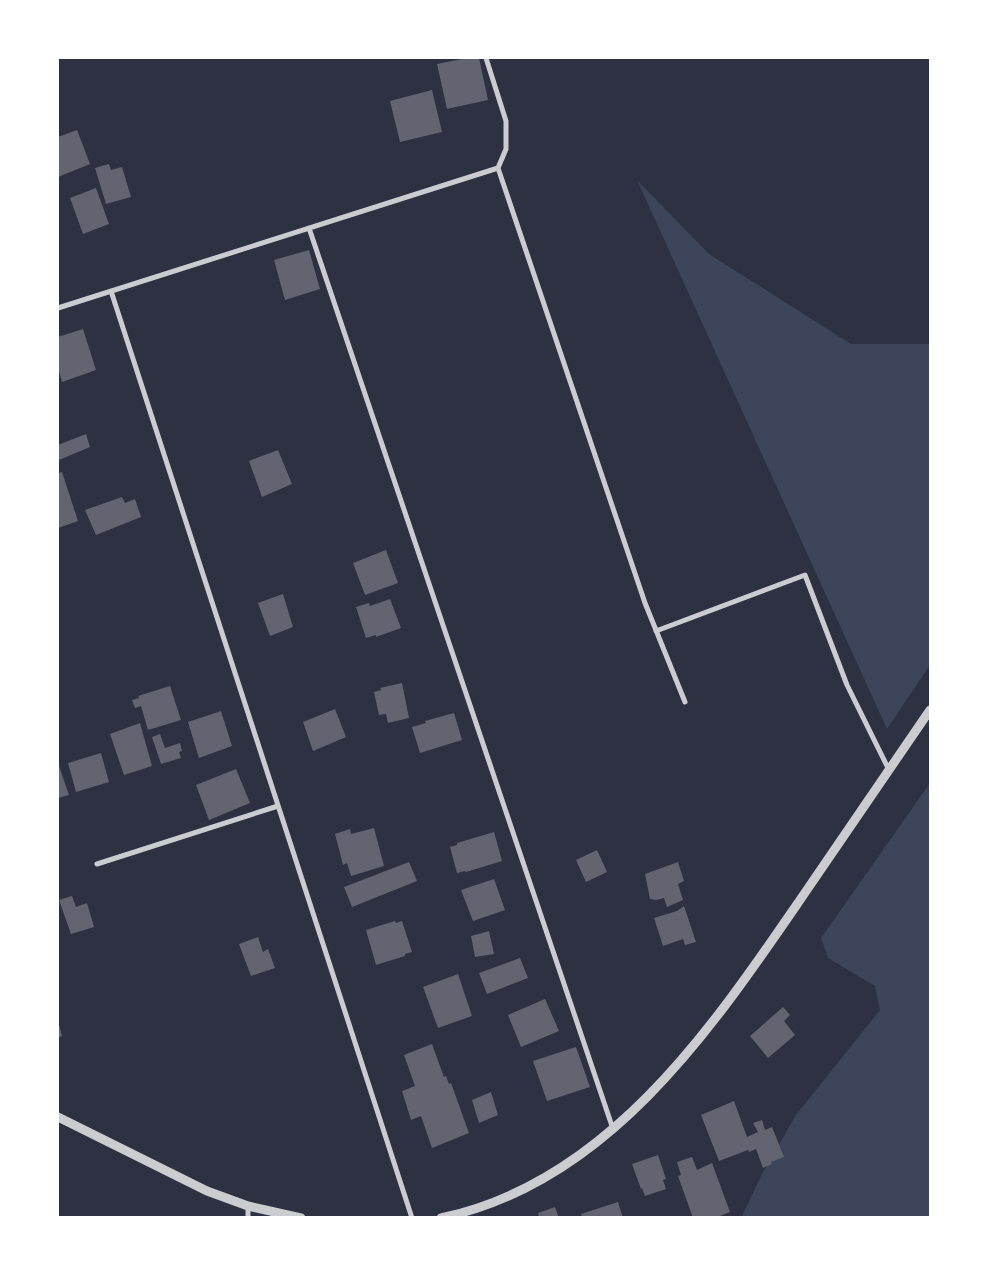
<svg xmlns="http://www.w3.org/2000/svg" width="988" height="1275" font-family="Lora,serif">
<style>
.green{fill:#3c4559}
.building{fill:#626471}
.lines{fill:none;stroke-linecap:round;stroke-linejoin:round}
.minor{stroke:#caccd0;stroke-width:5}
.tertiary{stroke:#caccd0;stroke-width:9}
</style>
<rect width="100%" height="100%" fill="#2d3142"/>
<path class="green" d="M637 180 709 254 851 344H930V665L887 729Z
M930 783V1217L741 1218 762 1174 796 1115 880 1010 875 986 828 958 821 938Z"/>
<path class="building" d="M467 58H479L488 100 447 109 437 64Z
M432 90 442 132 400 142 390 101Z
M77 130 90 164 58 177V137Z
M109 164 111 170 122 167 131 197 106 204 95 168Z
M96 188 109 224 83 234 70 198Z
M309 250 320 289 285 300 274 260Z
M83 329 96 370 62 382 58 368V337Z
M86 434 90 447 59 460 58 445Z
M278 450 292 484 262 497 249 461Z
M62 472 78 521 58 528V473Z
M122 497 125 503 135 499 141 517 96 535 85 510Z
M386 550 398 583 365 595 353 563Z
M283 594 293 627 270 636 258 603Z
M390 599 401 628 376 637V635L366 638 356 607 369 603 370 606Z
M402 683 409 718 388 723 386 714 379 715 374 692 381 690 380 688Z
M170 686 181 720 148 730 141 706 135 708 132 700 139 698 138 696Z
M335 709 346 737 313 751 303 722Z
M221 711 232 746 199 758 188 722Z
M454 713 462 740 420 753 412 727 426 723 425 721Z
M140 723 152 766 124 775 110 734Z
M160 734 165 748 180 743 182 751 179 752 181 758 161 764 152 737Z
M101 753 109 782 76 792 68 763Z
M58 763 69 795 58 798Z
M236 769 250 803 209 820 196 785Z
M374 828 384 866 351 876 347 863 343 865 335 834 350 829 351 834Z
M494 832 502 861 466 872 465 871 457 873 450 847 457 845V843Z
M597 850 607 872 586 882 576 860Z
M409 862 417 881 352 907 344 887Z
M678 862 684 881 678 884 683 900 667 907 664 898 656 900 650 899 645 874Z
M494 879 505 910 473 921 461 890Z
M72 896 76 907 87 903 94 927 71 934 59 900Z
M684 906 696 942 685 945 683 939 663 946 654 918 677 911Z
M395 921 396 923 402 921 412 952 405 954V956L376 965 366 930Z
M489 931 494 954 475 957 471 936Z
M258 937 263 952 268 949 275 968 251 976 239 944Z
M520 958 528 978 487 994 479 973Z
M458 974 472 1016 438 1028 423 987Z
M545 999 559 1031 521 1047 508 1015Z
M783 1007 790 1015 784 1021 795 1035 768 1058 750 1036Z
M58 1021 62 1036 58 1038Z
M432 1044 444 1077 446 1076 449 1084 451 1083 469 1133 432 1148 421 1116 411 1120 402 1091 415 1086 404 1055Z
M576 1047 590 1087 547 1101 533 1061Z
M491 1092 498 1115 479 1123 472 1100Z
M734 1101 747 1137 758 1132 753 1123 762 1120 765 1130 772 1127 784 1157 771 1162 772 1164 763 1168 756 1149 749 1152 748 1150 719 1161 701 1115Z
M658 1155 666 1179 663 1180 666 1189 645 1196 642 1188 641 1189 632 1164Z
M692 1157 697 1170 712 1163 730 1212 715 1218H693L678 1176 681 1175 677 1162Z
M618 1202 623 1218H583L581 1214Z
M555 1207 559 1218H539L538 1213Z"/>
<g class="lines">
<path class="minor" d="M486 58 506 121V149L498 168 645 603 685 702
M309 228 613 1129
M111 291 412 1218
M58 308 498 168
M656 631 805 575 847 685 889 770
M97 864 278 806
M248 1206V1218"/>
<path class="tertiary" d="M58 1117 207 1191 248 1206 301 1218
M441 1218C607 1183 710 1031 800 900 843 837 887 773 930 710"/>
</g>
<rect width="988" height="1275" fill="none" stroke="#ffffff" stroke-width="118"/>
</svg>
